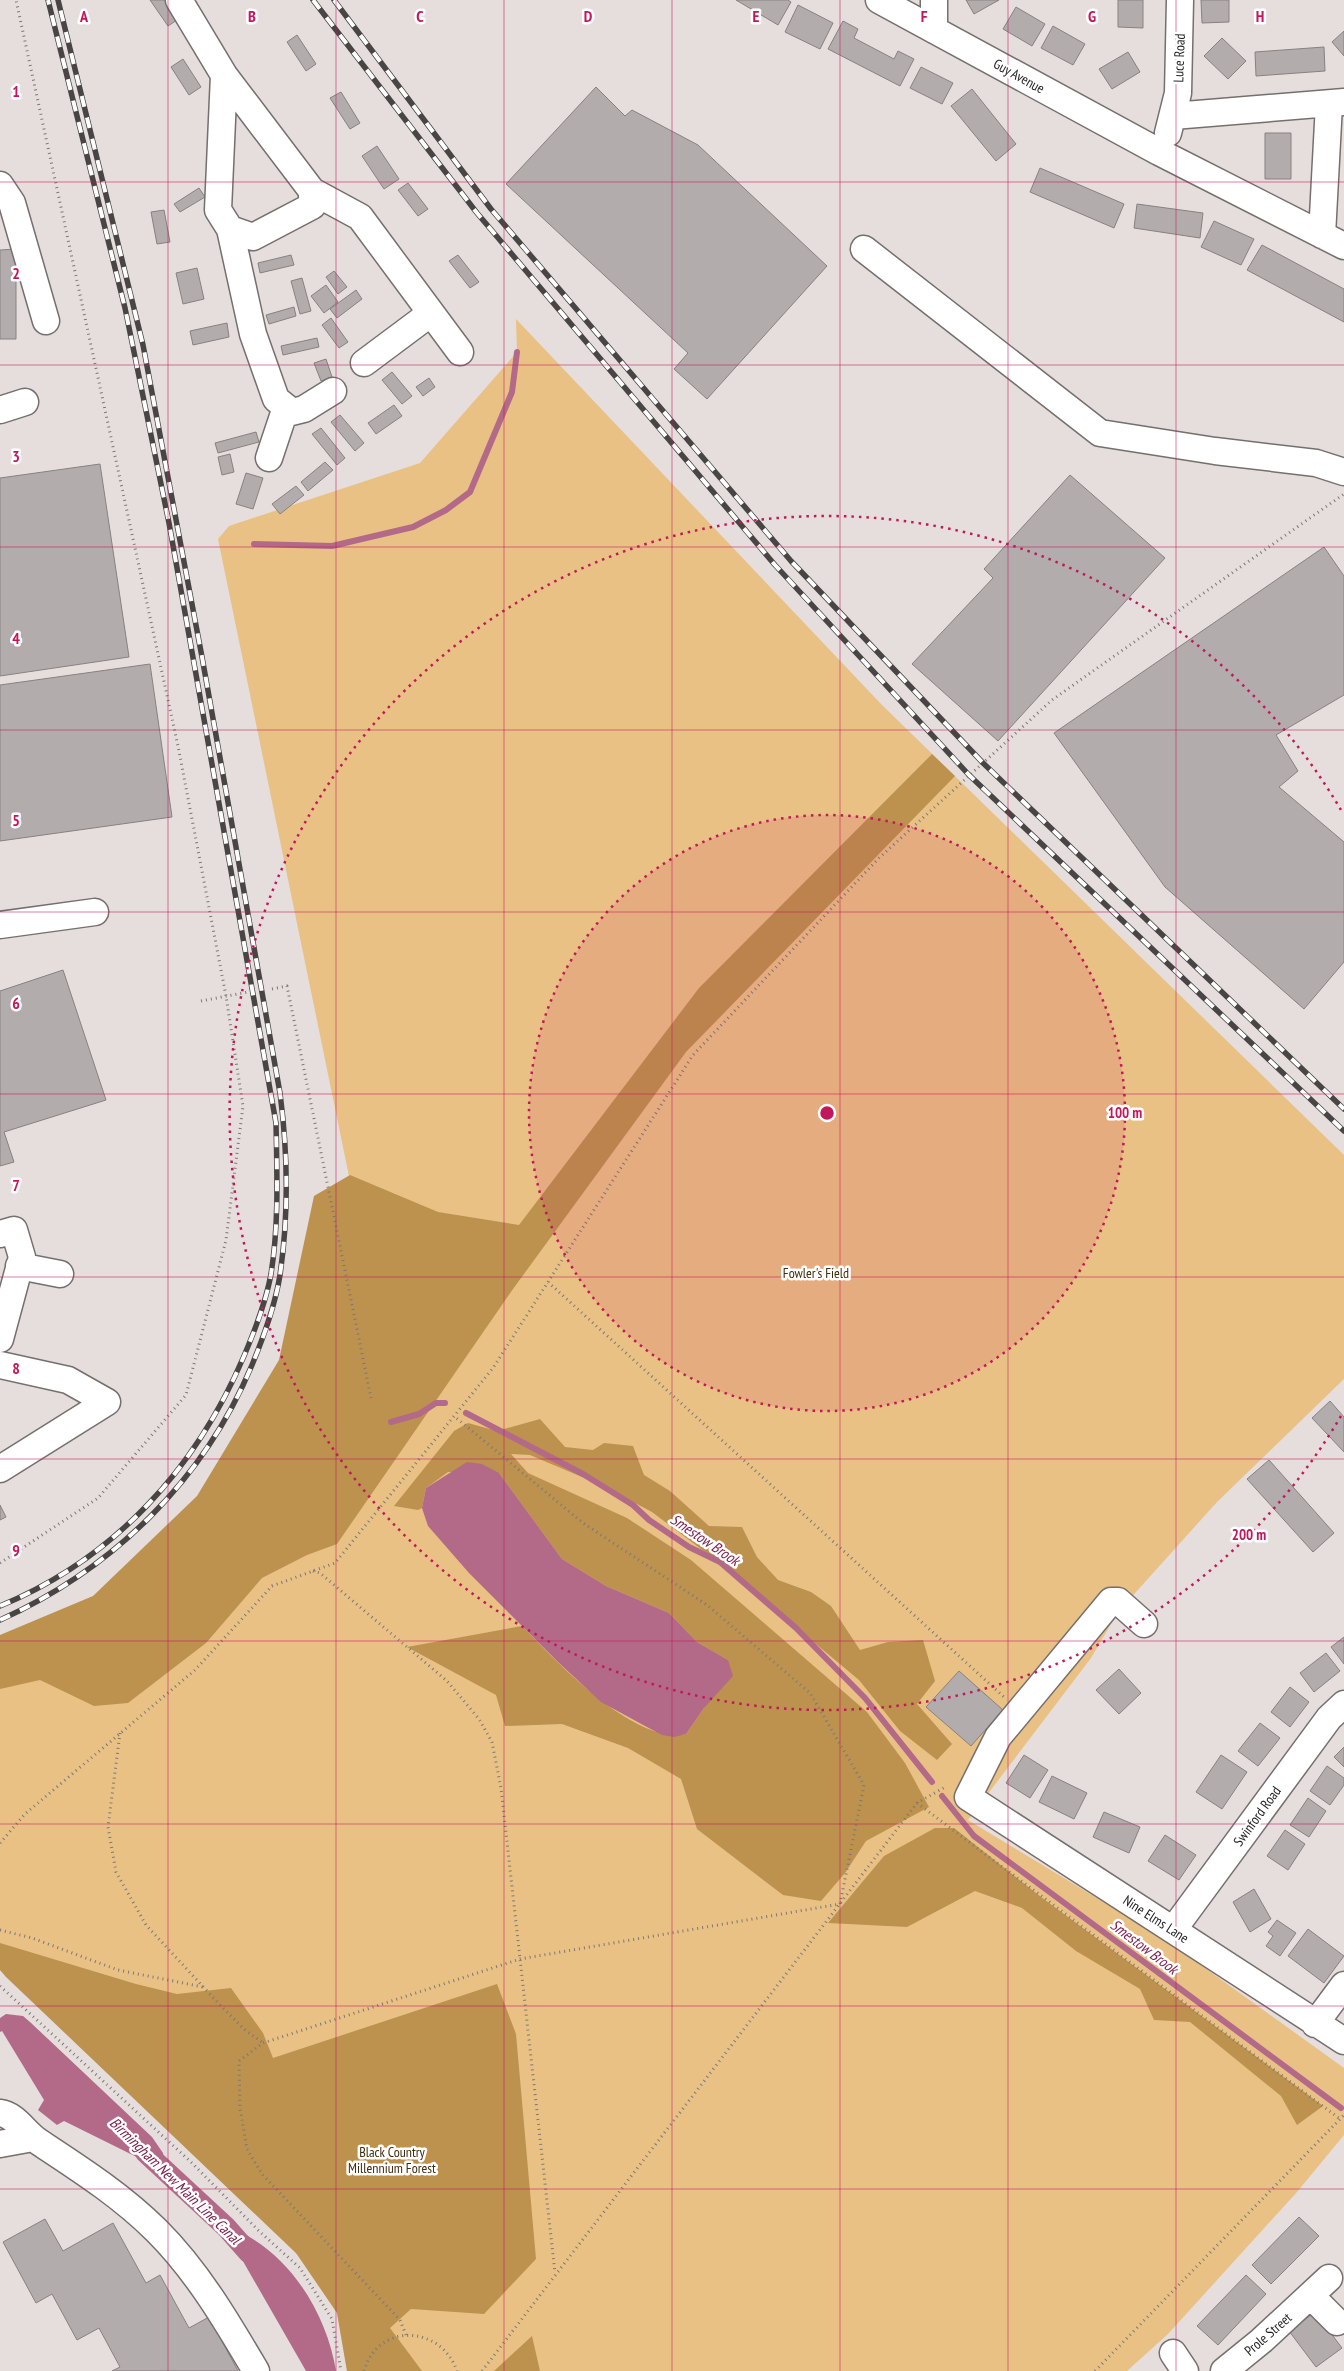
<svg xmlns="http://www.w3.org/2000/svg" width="1344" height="2371" font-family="'PT Sans Narrow',sans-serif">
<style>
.green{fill:#e9c185}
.forest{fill:#bc924e}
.water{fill:#b26a88}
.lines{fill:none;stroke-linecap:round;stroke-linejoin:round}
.stream{stroke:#b26a88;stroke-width:6}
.canal{stroke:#b26a88;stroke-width:21}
.building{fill:#b3acad;stroke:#888181}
.minor-casing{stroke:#756f6d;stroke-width:29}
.path{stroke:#7c7876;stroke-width:3;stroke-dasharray:1 4;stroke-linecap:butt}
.minor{stroke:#fff;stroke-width:26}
.rail-casing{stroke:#484544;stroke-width:5.5}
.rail{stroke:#fff;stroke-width:4;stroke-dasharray:11;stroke-linecap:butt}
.grid{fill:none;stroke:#c2185b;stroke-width:1;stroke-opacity:0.55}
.ring{fill:none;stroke:#c2185b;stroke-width:2.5;stroke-dasharray:2.5 5}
.labels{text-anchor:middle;stroke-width:5;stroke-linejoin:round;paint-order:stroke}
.street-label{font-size:14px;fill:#201e1d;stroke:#fff}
.park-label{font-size:14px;fill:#3f2d0f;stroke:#fff}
.water-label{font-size:15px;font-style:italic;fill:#771e4b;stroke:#fff}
.grid-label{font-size:16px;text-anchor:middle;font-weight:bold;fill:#c2185b;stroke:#fff;stroke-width:5;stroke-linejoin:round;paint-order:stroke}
.centre{fill:#c2185b;stroke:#fff;stroke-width:2.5}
.ring-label{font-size:15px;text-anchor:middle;font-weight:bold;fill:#c2185b;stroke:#fff;stroke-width:5;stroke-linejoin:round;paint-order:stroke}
</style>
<rect width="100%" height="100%" fill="#e5dedc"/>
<path class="green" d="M516 319 882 705 1344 1155V1379L1217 1502 1118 1612 1091 1658 968 1820 1166 1940 1344 2068V2135L1297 2192 1168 2334 1127 2371H347L337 2313 303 2260 0 1970V1658L127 1604 365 1254 218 539 229 526 420 463 517 352Z"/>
<path class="forest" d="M932 754 955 776 686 1052 513 1289 337 1544 307 1555 262 1578 206 1643 128 1703 94 1706 40 1680 0 1689V1635L93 1596 197 1496 279 1360 314 1196 350 1175 438 1212 519 1225 699 988Z
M540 1419 565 1447 593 1450 604 1443 633 1446 644 1475 670 1491 709 1526 742 1527 757 1557 778 1580 811 1592 831 1606 860 1650 888 1642 923 1640 935 1681 917 1704 952 1744 937 1760 900 1731 859 1680 713 1558 652 1512 601 1485 530 1455 511 1454 528 1473 627 1518 691 1560 867 1712 905 1763 929 1807 866 1841 845 1873 821 1901 783 1895 697 1829 681 1779 628 1748 562 1724 505 1726 496 1695 407 1647 522 1626C556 1661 634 1745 686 1734L704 1708 728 1660 697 1642 669 1613 606 1586 562 1559 499 1473 448 1472 426 1488 422 1508 418 1510 394 1506 454 1431 468 1423 497 1431Z
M935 1828H954L1041 1897 1323 2106 1297 2125 1281 2096 1190 2022 1154 2020 1140 1989 1076 1951 1022 1908 975 1891 907 1927 828 1923 884 1856Z
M0 1943 136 1984 177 1994 231 1988 263 2033 273 2058 497 1984 516 2034 536 2259 484 2314 411 2309 390 2328 422 2371H347L337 2313 296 2253 6 1977 0 1970Z
M532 2336 540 2371H494Z"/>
<path class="water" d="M467 1462 482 1464 499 1473 562 1559 606 1586 669 1613 697 1642 728 1660 733 1676 704 1708 686 1734 674 1737 662 1735 645 1726 601 1702 558 1662 469 1573 428 1526 422 1508 426 1488Z
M6 2014 23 2016 30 2022 152 2137 163 2153 165 2171 64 2121 57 2125 38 2110 44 2100 2 2031 0 2032V2018Z
M238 2231C291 2255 327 2315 336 2371H306L240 2256 231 2232Z"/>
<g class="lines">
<path class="stream" d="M254 544 332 546 413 527 446 510 470 492 512 392 517 352
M466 1413 583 1474 633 1505 649 1520 689 1547 720 1562 796 1628 865 1698 932 1782
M391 1422 419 1414 436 1403H445
M942 1796 974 1836 1341 2108"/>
<path class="canal" d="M145 2152 226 2227 249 2253"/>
</g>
<path class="building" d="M150 0H168L180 18 168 26Z
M736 0H788L791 2 778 25Z
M966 0H999L974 14Z
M1118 0H1143V28L1118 27Z
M1201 0H1229V22L1202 23Z
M798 5 833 23 820 49 785 32Z
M1016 7 1045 24 1032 46 1003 29Z
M843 21 858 29 854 38 894 59 898 51 914 59 900 86 828 49Z
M1053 26 1085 44 1073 65 1041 48Z
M1344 31V56L1332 42Z
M297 35 316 64 306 71 287 42Z
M1222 38 1246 61 1228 79 1204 56Z
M1324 47 1325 71 1256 76 1255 52Z
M1128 52 1140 72 1112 89 1099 69Z
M183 59 201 87 189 95 171 67Z
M921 67 953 83 942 104 910 88Z
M596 87 625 116 632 110 698 145 827 266 707 399 674 369 688 353 506 184Z
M972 89 1016 144 996 161 951 106Z
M341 92 360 123 350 129 330 98Z
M1265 133H1291V179H1265Z
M377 146 399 179 384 189 362 156Z
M1040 168 1124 204 1114 228 1030 192Z
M408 183 428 209 418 216 398 190Z
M199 188 205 197 180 212 174 204Z
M1137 204 1203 213 1200 238 1134 228Z
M164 210 170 242 157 244 151 212Z
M1214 221 1254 239 1241 265 1201 247Z
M1262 245 1344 289V322L1247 270Z
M16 249V339H0V250Z
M291 255 294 265 260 273 258 263Z
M458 255 479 282 470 288 449 261Z
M197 268 204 299 183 304 176 273Z
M334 271 347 287 338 294 326 277Z
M302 278 311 311 300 314 291 281Z
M326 285 338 302 324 313 311 296Z
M356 290 362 299 337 318 330 309Z
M294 307 296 316 269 324 266 315Z
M331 318 348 342 339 348 322 325Z
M227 323 229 337 193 345 190 331Z
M317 338 319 347 283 355 281 346Z
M326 359 332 377 321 381 314 363Z
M392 372 412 396 402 404 382 380Z
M429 378 435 387 423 396 416 387Z
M394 405 402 416 376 434 368 423Z
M340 415 364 443 355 451 331 422Z
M321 428 345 458 337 465 312 434Z
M256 432 259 442 218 453 215 443Z
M230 454 234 472 222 475 218 457Z
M325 462 333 470 308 491 301 482Z
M100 464 129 657 0 676V478Z
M246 473 263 478 253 509 236 504Z
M1070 475 1165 558 998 741 912 664 993 578 984 569Z
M296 486 304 495 280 514 272 504Z
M1324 547 1344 576V695L1276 735 1298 771 1279 787 1344 842V962L1304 1009 1165 887 1054 733Z
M150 664 172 817 0 841V685Z
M63 970 106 1100 4 1132 14 1162 0 1166V991Z
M1330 1401 1344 1417V1452L1312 1418Z
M1269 1460 1334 1533 1313 1552 1247 1479Z
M0 1505 6 1517 0 1520Z
M1344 1637V1664L1331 1647Z
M1326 1653 1340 1671 1314 1692 1300 1673Z
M1119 1669 1141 1693 1119 1714 1096 1690Z
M959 1671 1003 1710 971 1746 926 1707Z
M1290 1687 1309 1702 1290 1727 1271 1712Z
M1260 1723 1280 1738 1258 1766 1238 1751Z
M1344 1747V1767L1334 1757Z
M1024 1755 1048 1770 1030 1798 1006 1783Z
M1221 1755 1247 1772 1222 1809 1196 1792Z
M1327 1766 1344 1778V1785L1330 1805 1310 1791Z
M1052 1776 1087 1793 1074 1819 1039 1802Z
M1308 1798 1326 1811 1309 1837 1290 1825Z
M1104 1812 1140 1827 1129 1853 1093 1837Z
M1285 1830 1305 1844 1288 1870 1267 1856Z
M1165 1835 1196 1855 1179 1880 1148 1861Z
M1254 1889 1271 1919 1250 1932 1233 1902Z
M1277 1920 1296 1933 1280 1956 1266 1946 1273 1936 1268 1932Z
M1308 1929 1344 1956 1324 1983 1288 1956Z
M1299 2217 1319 2236 1271 2284 1252 2265Z
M45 2219 63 2251 113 2223 146 2283 160 2275 189 2328 209 2317 238 2371H112L120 2367 99 2328 77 2340 52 2294 36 2303 3 2242Z
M1246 2275 1266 2294 1218 2345 1197 2326Z
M1315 2312 1342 2348 1316 2367 1289 2331Z"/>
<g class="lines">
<defs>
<path id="minor" d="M179 0 224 75 312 191V206L253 237 230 229 218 210 224 75
M879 0 1159 152 1344 246
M934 30V0
M1173 116 1344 102
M1168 133 1178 93 1180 0
M0 185 12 203 46 321
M312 191 360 217 460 352
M230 229 253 334 276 399 292 412 304 409 333 391
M1322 235 1329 104
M864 249 1100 433 1215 451 1316 463 1344 472
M364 363 431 313
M0 410 25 402
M269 458 286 407
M0 925 95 912
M0 1234 14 1230 22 1257 0 1339
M19 1266 60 1274
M0 1365 68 1380 107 1402 0 1469
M1144 1624 1118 1601H1111L998 1737 968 1797 1344 2041
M1173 1930 1329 1718 1344 1704
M1315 2024 1344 1985
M0 2113C16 2115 25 2133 39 2142 80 2169 122 2196 157 2231 198 2272 227 2322 256 2371
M0 2144 33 2138
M1311 2296 1337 2322
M1173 2353 1185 2371
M1224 2371 1261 2341 1329 2278"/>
</defs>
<use href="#minor" class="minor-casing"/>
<path class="path" d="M272 989 287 986 371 1398
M201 1001 248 992
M548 1282 1004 1697
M0 1563 98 1498 186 1395 226 1240 243 1106 226 996 178 746 16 0
M313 1571 320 1573 447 1681 479 1719 492 1742 501 1788 555 2273
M120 1733 108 1827 116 1872 146 1925 220 2005 244 2029 263 2043
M917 1803 1340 2119
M0 1843 25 1814 195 1670 272 1586 335 1563 493 1368 693 1055 879 858 1052 700 1344 494
M0 1930 32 1938 118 1970 203 1987
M0 1986 192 2163 259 2231 300 2268 332 2319 341 2371
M406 2335 400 2320 262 2174 247 2149 240 2108 239 2061 263 2043 520 1959 840 1904 864 1785 810 1693 707 1605 583 1523 454 1416
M364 2371C378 2322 441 2325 457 2371
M482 2371 917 1803 947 1786
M1095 2371 1344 2115"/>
<use href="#minor" class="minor"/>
<defs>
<path id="rail" d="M313 0 477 213 775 565 969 775 1344 1131
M334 0 491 209 791 561 983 763 1344 1109
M0 1606C114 1559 196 1469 244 1356 255 1330 266 1302 271 1274 279 1224 277 1173 276 1123L169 523 125 308 48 0
M0 1620C113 1569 204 1480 252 1365 264 1336 275 1306 280 1275 289 1213 288 1154 280 1093L202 657 143 345 58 0"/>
</defs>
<use href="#rail" class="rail-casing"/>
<use href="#rail" class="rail"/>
</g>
<path class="grid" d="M168 0V2371M336 0V2371M504 0V2371M672 0V2371M840 0V2371M1008 0V2371M1176 0V2371M0 182H1344M0 365H1344M0 547H1344M0 730H1344M0 912H1344M0 1094H1344M0 1277H1344M0 1459H1344M0 1641H1344M0 1824H1344M0 2006H1344M0 2189H1344"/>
<circle cx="827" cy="1113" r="298" fill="#c2185b" fill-opacity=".12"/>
<g class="ring">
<circle cx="827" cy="1113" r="298"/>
<path d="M1341 1416A597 597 0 1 1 1341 810"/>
</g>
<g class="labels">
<g class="street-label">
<text transform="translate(1179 58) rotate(-88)" y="5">Luce Road</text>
<text transform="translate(1019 76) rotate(29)" y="5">Guy Avenue</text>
<text transform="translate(1257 1816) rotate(-54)" y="5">Swinford Road</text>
<text transform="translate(1156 1919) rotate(33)" y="5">Nine Elms Lane</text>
<text transform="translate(1268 2334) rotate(-41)" y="5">Prole Street</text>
</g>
<g class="park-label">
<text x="816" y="1278">Fowler's Field</text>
<text x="392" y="2157">Black Country<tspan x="392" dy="16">Millennium Forest</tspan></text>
</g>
<g class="water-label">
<text transform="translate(705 1540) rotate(34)" y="5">Smestow Brook</text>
<text transform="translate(1144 1947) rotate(37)" y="5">Smestow Brook</text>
<text transform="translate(175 2181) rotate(44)" y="5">Birmingham New Main Line Canal</text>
</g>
</g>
<g class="grid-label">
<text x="84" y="22">A</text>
<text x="252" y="22">B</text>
<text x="420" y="22">C</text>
<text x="588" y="22">D</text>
<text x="756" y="22">E</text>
<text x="924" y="22">F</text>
<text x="1092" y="22">G</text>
<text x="1260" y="22">H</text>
<text x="16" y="97">1</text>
<text x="16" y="279">2</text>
<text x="16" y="462">3</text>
<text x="16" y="644">4</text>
<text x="16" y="826">5</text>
<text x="16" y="1009">6</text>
<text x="16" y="1191">7</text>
<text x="16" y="1374">8</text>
<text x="16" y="1556">9</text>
</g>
<circle cx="827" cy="1113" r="8" class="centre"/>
<g class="ring-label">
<text x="1125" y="1118">100 m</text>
<text x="1249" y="1540">200 m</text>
</g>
</svg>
